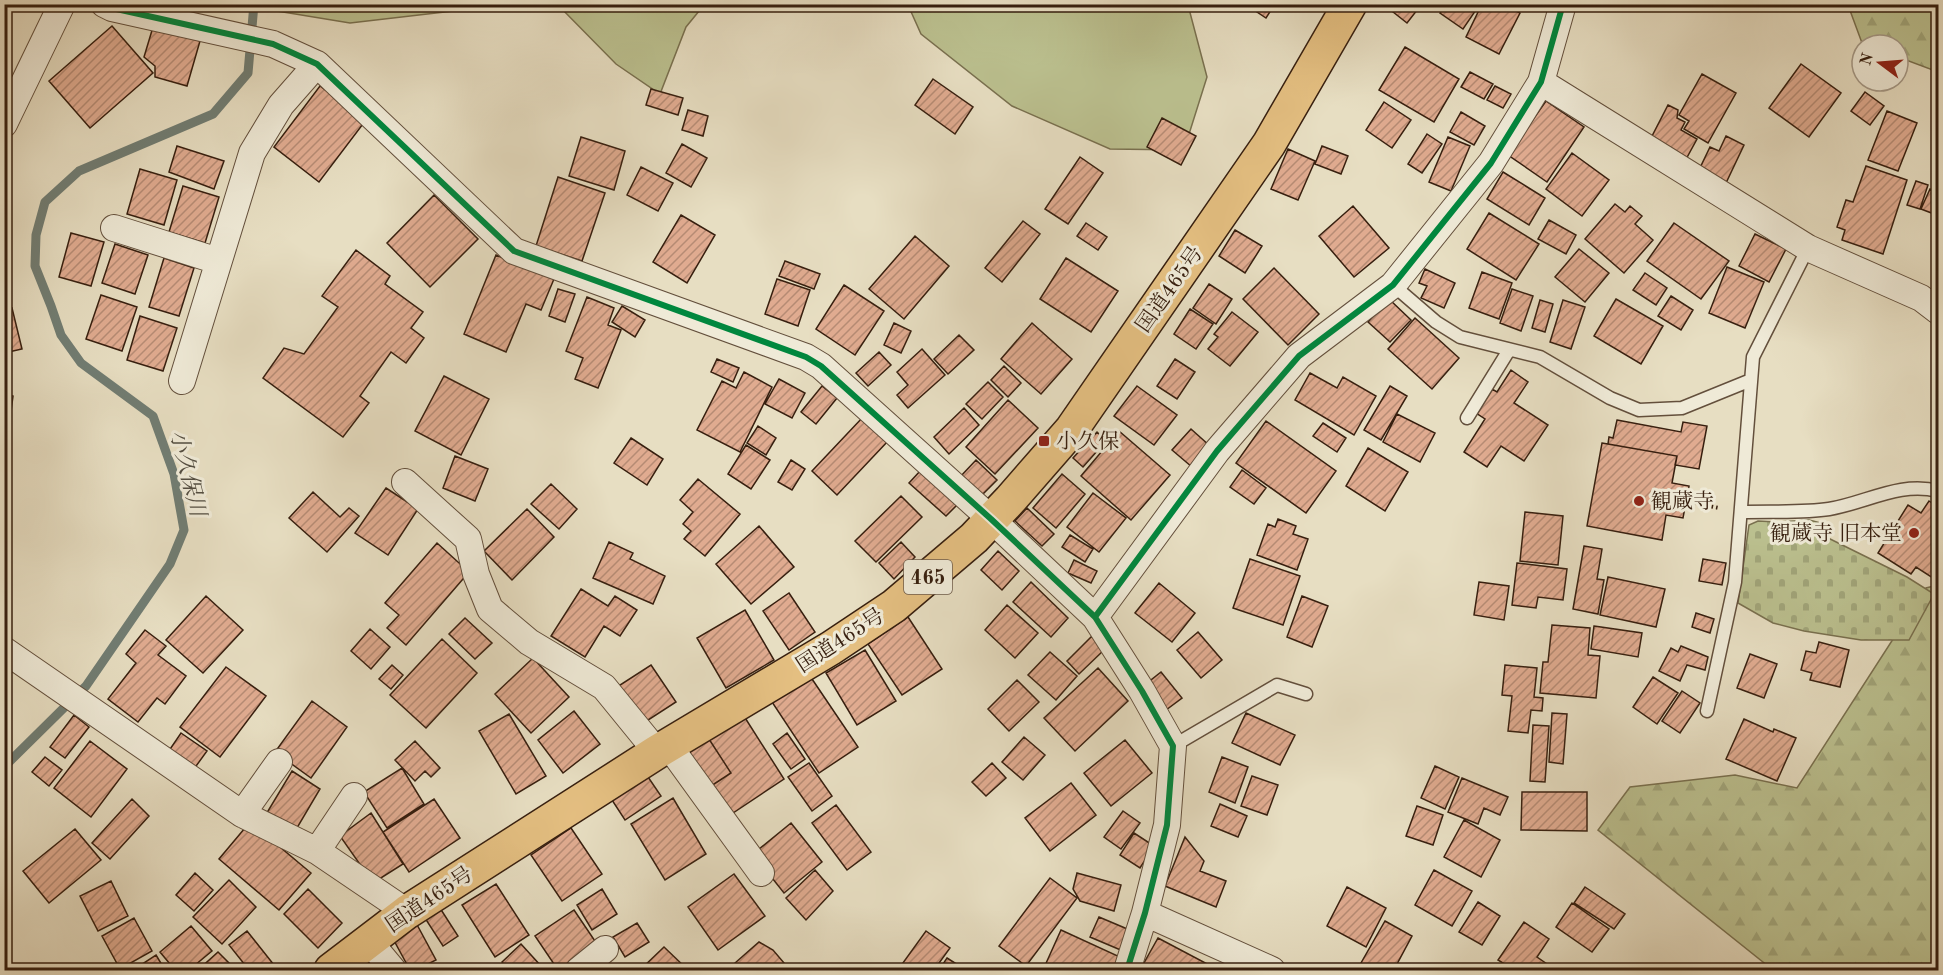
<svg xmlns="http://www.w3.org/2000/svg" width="1943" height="975" font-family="'Old Standard TT','Noto Serif JP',serif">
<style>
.grass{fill:#bbc08f;stroke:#79704f;stroke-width:1.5}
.forest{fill:url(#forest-firs);stroke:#79704f;stroke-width:1.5}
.cemetery{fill:url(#cemetery-stones);stroke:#79704f;stroke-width:1.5}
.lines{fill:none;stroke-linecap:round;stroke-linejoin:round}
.stream{stroke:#717d73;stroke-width:9}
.building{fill:url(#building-hatch);stroke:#371f0f;stroke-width:1.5}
.lane-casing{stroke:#634f3c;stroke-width:15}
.street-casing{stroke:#634f3c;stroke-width:28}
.highway-casing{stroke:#371f0f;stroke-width:36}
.path{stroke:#371f0f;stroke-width:4;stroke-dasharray:1.5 3;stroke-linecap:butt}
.lane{stroke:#efead7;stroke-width:12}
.street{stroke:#efead7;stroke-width:26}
.highway{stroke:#e4bf81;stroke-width:33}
.cycleway-casing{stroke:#efead7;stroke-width:10}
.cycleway{stroke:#00873e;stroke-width:6}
.poi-dot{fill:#8f2418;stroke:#efead7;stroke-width:2}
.labels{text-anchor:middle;stroke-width:6;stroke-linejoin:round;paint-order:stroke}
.shield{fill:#efead7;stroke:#6e5c4b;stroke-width:1.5}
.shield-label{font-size:20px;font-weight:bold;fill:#371f0f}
.street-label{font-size:21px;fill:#371f0f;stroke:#efead7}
.poi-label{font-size:21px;fill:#371f0f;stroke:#efead7;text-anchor:start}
.water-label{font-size:22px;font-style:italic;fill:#544e41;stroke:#efead7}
</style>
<defs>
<pattern id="forest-firs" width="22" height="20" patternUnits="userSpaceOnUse" patternTransform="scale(1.5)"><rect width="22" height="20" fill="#bbc08f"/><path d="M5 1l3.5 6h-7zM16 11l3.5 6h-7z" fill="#a1a57a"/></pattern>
<pattern id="cemetery-stones" width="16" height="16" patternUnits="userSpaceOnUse" patternTransform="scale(1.5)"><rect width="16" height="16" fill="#bbc08f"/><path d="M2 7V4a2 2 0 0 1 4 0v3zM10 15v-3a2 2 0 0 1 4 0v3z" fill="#a1a57a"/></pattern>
<pattern id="building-hatch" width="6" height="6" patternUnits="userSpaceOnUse" patternTransform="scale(1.5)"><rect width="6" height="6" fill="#e0ab90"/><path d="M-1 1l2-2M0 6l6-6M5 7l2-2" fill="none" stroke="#b68b74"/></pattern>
</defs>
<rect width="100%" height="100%" fill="#e7dec2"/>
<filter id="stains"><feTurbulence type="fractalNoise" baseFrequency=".00333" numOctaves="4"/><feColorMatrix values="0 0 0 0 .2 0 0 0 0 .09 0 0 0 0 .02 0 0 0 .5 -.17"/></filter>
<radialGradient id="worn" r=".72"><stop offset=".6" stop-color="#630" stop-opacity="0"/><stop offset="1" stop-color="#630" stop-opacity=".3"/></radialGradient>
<path class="grass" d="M241 5H505L350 23Z
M558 5H704L686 27 660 94 616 64Z
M908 5H1188L1207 77 1184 150 1110 149 1012 106 921 34Z"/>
<path class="forest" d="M1848 5H1938V72L1898 57V45H1867L1862 43Z
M1938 585V970H1773L1598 830 1630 787 1735 775 1797 788 1926 588Z"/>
<path class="cemetery" d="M1809 520 1821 523 1820 534 1907 577 1934 594 1909 640H1861L1804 631 1773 623 1738 603 1749 525 1758 521 1777 522Z"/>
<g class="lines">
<path class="stream" d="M4 767 86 686 170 564 184 530 174 474 153 416 81 363 61 335 51 306 35 266 36 235 45 202 79 171 213 114 248 73 254 4"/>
</g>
<path class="building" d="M1245 4H1275L1266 18Z
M1383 4H1420L1421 5 1407 23Z
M1446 4H1480L1463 29 1440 13Z
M1482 4H1504L1520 13 1499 54 1466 37Z
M112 26 153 73 90 128 49 81Z
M153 27 200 41 187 86 155 77V66L144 57Z
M1405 47 1459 79 1434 122 1379 90Z
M1801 64 1841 93 1809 137 1769 108Z
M1470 72 1493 84 1484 99 1461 87Z
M1702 74 1736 93 1708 143 1684 129 1689 121 1679 115Z
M933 79 973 107 955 134 915 105Z
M320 86 366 120 319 182 274 147Z
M1495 86 1511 94 1503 108 1487 100Z
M651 89 683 98 678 115 646 105Z
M1865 92 1884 106 1870 125 1851 111Z
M1546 101 1584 127 1547 182 1508 155Z
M1384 102 1411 120 1392 148 1366 130Z
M1668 105 1678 110 1677 118 1685 122 1681 130 1697 139 1685 161 1649 142Z
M688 110 708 116 703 136 682 130Z
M1887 111 1917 123 1898 171 1868 160Z
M1461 112 1485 126 1474 145 1450 132Z
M1162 118 1196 136 1181 165 1147 147Z
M1427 134 1442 144 1422 173 1408 164Z
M1726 136 1744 145 1726 183 1699 170 1710 147 1719 151Z
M581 137 625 151 614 190 569 176Z
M1448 137 1470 146 1451 191 1429 182Z
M682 144 707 158 691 187 666 173Z
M177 146 224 161 214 189 169 172Z
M1322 146 1348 156 1341 174 1315 164Z
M1288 149 1315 161 1298 200 1271 189Z
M1572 153 1609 180 1582 216 1546 189Z
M1080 157 1103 173 1068 224 1045 209Z
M1866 166 1907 180 1883 254 1842 240 1845 230 1837 227 1846 200 1853 202Z
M641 167 673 183 658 211 627 195Z
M140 169 177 180 164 225 127 214Z
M1503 172 1545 198 1529 225 1487 199Z
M558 177 605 193 582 261 536 246Z
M1916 181 1928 185 1920 209 1907 205Z
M183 186 219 197 205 243 169 232Z
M1930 189 1938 193V210L1936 209 1934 214 1921 209Z
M434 195 478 239 430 287 387 243Z
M1615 204 1625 212 1630 206 1642 216 1635 224 1653 240 1624 273 1585 239Z
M1353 206 1389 248 1354 277 1319 236Z
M1489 213 1539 244 1516 280 1467 249Z
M681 215 715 235 687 283 653 262Z
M1549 220 1576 235 1566 254 1538 239Z
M1023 221 1040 234 1002 282 985 268Z
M1086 223 1107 237 1098 250 1077 236Z
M1674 223 1729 261 1701 299 1647 261Z
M1235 230 1262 246 1245 273 1219 256Z
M71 233 104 242 91 286 59 277Z
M1755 234 1786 249 1769 282 1739 266Z
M915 236 949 266 904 319 869 289Z
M115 244 148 255 135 294 102 283Z
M1579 249 1609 273 1585 302 1555 277Z
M356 250 390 276 385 284 423 312 411 328 424 338 406 363 391 352 360 396 369 403 343 437 263 378 284 348 304 354 338 307 322 296Z
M496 255 554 279 541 310 526 304 506 352 464 334Z
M164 258 194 268 179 316 149 307Z
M1066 258 1118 291 1091 332 1040 299Z
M785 261 820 274 814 289 779 276Z
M1727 267 1764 282 1745 328 1709 313Z
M1274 268 1319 314 1288 345 1243 299Z
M1425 269 1455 283 1444 308 1421 298 1427 286 1419 283Z
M1482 272 1512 283 1499 319 1469 308Z
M1645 273 1667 288 1656 305 1633 290Z
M777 279 810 290 798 326 765 314Z
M1209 284 1232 299 1216 324 1193 308Z
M844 285 884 311 855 355 816 329Z
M558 289 575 294 565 322 549 316Z
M1512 289 1533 296 1521 331 1500 323Z
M101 295 137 307 122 351 86 339Z
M1671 296 1693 310 1681 330 1658 316Z
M587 297 614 308 608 325 621 330 598 388 575 379 583 358 566 351Z
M1389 299 1411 320 1390 342 1368 322Z
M1616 299 1663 326 1641 364 1594 336Z
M1540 300 1553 304 1545 332 1532 328Z
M1563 300 1585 307 1571 349 1550 342Z
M622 306 645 320 635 337 612 322Z
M12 308 22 349 4 353V310Z
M1190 309 1213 324 1196 349 1174 334Z
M1232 312 1258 332 1230 366 1208 349 1218 337 1214 334Z
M140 316 177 328 163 371 127 360Z
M1415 318 1459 358 1432 389 1388 349Z
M894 323 911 331 901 353 884 345Z
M1032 323 1072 359 1041 394 1001 359Z
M959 335 974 350 948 374 934 359Z
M922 349 945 375 908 408 897 395 908 385 897 372Z
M879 352 891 365 868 386 856 373Z
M717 359 739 368 733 382 711 372Z
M1175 359 1195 372 1177 399 1157 386Z
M1004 366 1021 383 1008 397 991 380Z
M1511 370 1528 382 1514 403 1548 425 1524 461 1501 446 1487 467 1464 452 1485 419 1476 413 1492 389 1497 392Z
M744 372 772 387 740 452 697 430 722 381 736 388Z
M1310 373 1337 388 1343 377 1376 396 1354 435 1295 400Z
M444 376 489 399 461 455 415 431Z
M779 379 805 393 792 418 765 404Z
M988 382 1003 397 982 419 966 404Z
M822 386 837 398 816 424 801 412Z
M1137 386 1177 415 1154 445 1114 416Z
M1390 386 1407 396 1381 440 1364 430Z
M4 394 13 396 9 426H4Z
M1008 400 1038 428 995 474 966 447Z
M964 408 979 425 949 454 934 437Z
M1397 414 1435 433 1420 462 1383 442Z
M863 417 888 441 837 495 812 471Z
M1617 420 1681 432 1683 422 1707 426 1699 469 1675 465 1677 456 1608 444 1609 437 1613 438Z
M1266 421 1336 471 1306 513 1236 463Z
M1323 423 1346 438 1337 452 1313 436Z
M758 426 776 438 766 455 747 443Z
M1191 429 1210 446 1192 467 1172 450Z
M1119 431 1170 475 1131 520 1081 476Z
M1097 432 1106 441 1083 467 1073 458Z
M631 438 663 459 647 485 614 463Z
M1602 443 1677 456 1672 483 1689 486 1683 518 1666 515 1662 540 1587 526Z
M746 445 770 460 751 489 728 474Z
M1368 448 1408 472 1385 511 1346 486Z
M455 456 488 469 475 501 443 488Z
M791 460 805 469 792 490 778 482Z
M976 460 997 480 980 497 960 477Z
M921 470 958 504 946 516 909 483Z
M1242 470 1266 488 1254 504 1230 487Z
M1062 474 1085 494 1056 528 1033 508Z
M698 479 740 514 705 556 684 539 691 531 683 524 693 512 680 500Z
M551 484 577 509 559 529 531 504Z
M386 488 418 509 388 555 355 533Z
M313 492 340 517 349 508 359 516 327 552 289 518Z
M1093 493 1126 518 1099 552 1067 527Z
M901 496 922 517 876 562 855 541Z
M1929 501 1938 507V577L1936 580 1916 567 1911 574 1878 553 1908 505 1921 513Z
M1027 508 1054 534 1042 546 1015 521Z
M527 509 554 537 512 580 484 551Z
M1525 512 1563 516 1558 565 1520 561Z
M1278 519 1296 526 1293 534 1308 539 1297 570 1257 555 1268 524 1275 527Z
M759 526 794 567 751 604 716 564Z
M1070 535 1093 549 1085 562 1062 547Z
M609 542 633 553 630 559 665 576 653 604 593 578Z
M901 542 915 557 894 579 879 563Z
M437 543 469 572 406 645 387 628 399 615 385 603Z
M1584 546 1602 549 1597 579 1604 580 1598 614 1573 609Z
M998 551 1019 571 1002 590 981 570Z
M1250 559 1300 576 1283 625 1233 608Z
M1703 559 1726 563 1722 585 1699 581Z
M1074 560 1097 571 1091 583 1068 573Z
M1517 563 1567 569 1563 600 1538 597 1536 608 1512 605Z
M1608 577 1665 589 1656 627 1600 615Z
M1031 582 1068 618 1051 637 1013 602Z
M1479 582 1509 586 1504 620 1474 615Z
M1159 583 1195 613 1172 642 1135 613Z
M581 589 608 606 615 596 637 610 620 636 604 626 585 657 551 636Z
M789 593 815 632 789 650 763 611Z
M206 596 243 630 203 673 166 640Z
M1302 596 1328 606 1312 647 1287 637Z
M1007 605 1038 633 1015 658 985 630Z
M745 610 774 660 726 688 697 638Z
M1696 613 1714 619 1710 633 1692 627Z
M908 617 942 669 902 695 868 644Z
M465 618 492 643 475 659 449 634Z
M1552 625 1590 628 1588 655 1600 656 1596 698 1540 693 1543 662H1548Z
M1594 626 1642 633 1638 657 1591 649Z
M370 629 390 647 371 669 351 651Z
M145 630 166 646 158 655 186 676 165 704 157 698 138 722 108 699 136 663 126 654Z
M1198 632 1222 660 1201 678 1177 650Z
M1092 636 1105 649 1079 674 1067 661Z
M442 639 477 673 426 728 390 695Z
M1819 642 1849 650 1840 687 1810 680 1812 673 1801 670 1806 651 1816 653Z
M1681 646 1708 657 1705 670 1687 665 1680 681 1659 671 1671 648 1678 652Z
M865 650 896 701 857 725 826 673Z
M1050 652 1077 676 1056 700 1028 675Z
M1750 654 1777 664 1764 698 1737 688Z
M533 658 569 697 531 733 495 694Z
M392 665 403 675 391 689 379 679Z
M651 665 676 702 642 724 617 687Z
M1505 665 1537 668 1534 697 1543 698 1542 711 1531 710 1528 733 1508 731 1512 696 1502 695Z
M226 667 266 696 220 757 180 727Z
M1098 668 1128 701 1075 751 1044 718Z
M1161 672 1182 698 1166 710 1146 684Z
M810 676 858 747 819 773 772 702Z
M1653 677 1678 693 1657 724 1633 707Z
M1017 680 1039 702 1009 731 988 709Z
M1682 691 1700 703 1680 733 1662 721Z
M312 701 347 727 311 778 275 752Z
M574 711 600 744 563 773 538 740Z
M742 713 784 779 730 815 711 786 731 773 707 736Z
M1246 713 1295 735 1280 765 1232 743Z
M1552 713 1567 714 1563 764 1549 762Z
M509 714 546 776 516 794 479 731Z
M74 715 89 727 65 758 50 747Z
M1744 719 1773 732 1774 729 1796 738 1777 781 1726 759Z
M1533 725 1549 726 1545 782 1530 781Z
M181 733 207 751 191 773 166 755Z
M787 733 805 759 791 769 773 744Z
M707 736 731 773 711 786 681 750Z
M1024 737 1045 755 1023 780 1002 762Z
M1125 740 1152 773 1111 806 1084 773Z
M90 741 127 769 91 817 54 788Z
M415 741 440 768 431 777 425 771 415 781 395 760Z
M45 757 62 770 49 786 32 772Z
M1222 757 1248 767 1235 803 1209 792Z
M809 763 832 796 812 811 788 777Z
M992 763 1006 778 986 796 972 782Z
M1435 766 1459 777 1445 809 1421 798Z
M402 768 424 804 387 828 364 792Z
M292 771 320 789 294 833 265 816Z
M646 774 661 796 625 820 610 797Z
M1252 776 1278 785 1267 815 1241 806Z
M1462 778 1508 797 1500 815 1484 808 1478 824 1448 812Z
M1071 783 1096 815 1050 851 1025 818Z
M1522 792H1587V831L1521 830Z
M673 798 706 854 665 880 631 824Z
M132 799 149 816 110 859 92 843Z
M434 799 460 838 409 872 383 832Z
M1220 804 1247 816 1238 837 1211 826Z
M836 805 871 852 847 870 812 823Z
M1417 806 1443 815 1433 845 1406 836Z
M1123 811 1140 823 1121 849 1104 837Z
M371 813 403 864 373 883 340 836Z
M1464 820 1500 840 1481 877 1444 857Z
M250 822 311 873 279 910 219 859Z
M791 823 822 862 784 893 753 854Z
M571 828 602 874 562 901 531 855Z
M75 829 101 860 49 903 23 871Z
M1134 833 1154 846 1140 868 1120 855Z
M1185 837 1204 861 1200 871 1226 881 1216 907 1165 886Z
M815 870 833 891 806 920 786 898Z
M1434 870 1472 891 1452 926 1415 905Z
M195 873 213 890 194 911 176 895Z
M1077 873 1121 885 1114 911 1080 901 1073 889Z
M734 874 765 916 718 950 688 907Z
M1050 878 1077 898 1026 966 999 946Z
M229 880 256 907 222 944 193 917Z
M111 881 128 916 98 931 80 896Z
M496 884 529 935 495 957 462 905Z
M1347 887 1386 908 1366 947 1327 926Z
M1585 887 1625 914 1614 929 1574 903Z
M308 889 342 923 318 948 284 914Z
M602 889 617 914 592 930 577 905Z
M1478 902 1500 916 1482 945 1459 932Z
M1572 903 1609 929 1592 952 1556 927Z
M438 905 458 936 443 946 423 915Z
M574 910 597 944 558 970 535 936Z
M1099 917 1132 931 1123 951 1090 937Z
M134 918 152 951 120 969 102 936Z
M415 921 436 960 416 970H410L391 935Z
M1385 921 1412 936 1396 966 1405 970H1357Z
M1524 922 1549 939 1537 957 1553 968 1551 970H1514L1498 960Z
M637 923 649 942 625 957 613 937Z
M191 926 212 951 189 970H175L160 952Z
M1061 930 1120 957 1114 970H1043Z
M247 931 278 970H249L229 945Z
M926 931 950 948 934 970H905L900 967Z
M1158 938 1213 967 1211 970H1140Z
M759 942 773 950 790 970H741L735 963Z
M521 944 541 966 536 970H509L502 962Z
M664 947 688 970H640Z
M218 952 236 970H198Z
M156 955 165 970H133Z
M947 958 966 970H939Z
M100 964 104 970H89Z"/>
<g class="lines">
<defs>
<path id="lane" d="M1393 285 1436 322 1460 337 1540 357 1610 398 1639 410 1682 408 1751 380
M1467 418 1509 350
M1741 512C1768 511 1804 513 1829 509 1866 503 1900 481 1938 491
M1707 711 1735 582 1753 357 1808 248
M1173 746 1277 685 1306 694"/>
<path id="street" d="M104 4 112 8 273 44 317 64 514 251 806 357 821 366 991 519 1095 617 1142 691 1173 746 1167 825 1145 913 1127 970
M1541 82 1808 248 1921 298 1938 311
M4 124 62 4
M114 228 218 261
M182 381 252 153 281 105 317 64
M405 482 468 539 476 574 490 609 529 642 604 687 657 752
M1095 617 1217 451 1299 356 1393 285 1491 163 1541 82 1563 4
M4 650 242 814 317 851 407 912
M669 746 761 873
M242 814 279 762
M317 851 354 796
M1145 913 1272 970
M368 940 393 970
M579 970 605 949"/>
<path id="highway" d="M331 970 407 912 657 752 831 648 894 606 974 538 1010 500 1072 429 1269 144 1350 4"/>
</defs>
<use href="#lane" class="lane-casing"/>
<use href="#street" class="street-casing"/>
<use href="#highway" class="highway-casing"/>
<path class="path" d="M1694 503 1719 508"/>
<use href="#lane" class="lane"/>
<use href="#street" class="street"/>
<use href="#highway" class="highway"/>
<defs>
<path id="cycleway" d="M104 4 112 8 273 44 317 64 514 251 806 357 821 366 991 519 1095 617 1142 691 1173 746 1167 825 1145 913 1127 970
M1095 617 1217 451 1299 356 1393 285 1491 163 1541 82 1563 4"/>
</defs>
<use href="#cycleway" class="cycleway-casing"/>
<use href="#cycleway" class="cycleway"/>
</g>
<g class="poi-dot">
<rect x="1038" y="435" width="12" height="12" rx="3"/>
<circle cx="1639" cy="501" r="6"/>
<circle cx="1914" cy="533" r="6"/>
</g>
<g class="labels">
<rect class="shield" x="904" y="560" width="48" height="34" rx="4.5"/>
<g class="shield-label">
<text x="928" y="584">465</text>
</g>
<g class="street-label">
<text transform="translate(1169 289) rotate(-55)" y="7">国道465号</text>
<text transform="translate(840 640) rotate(-33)" y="7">国道465号</text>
<text transform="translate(429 899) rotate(-34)" y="7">国道465号</text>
</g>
<g class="poi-label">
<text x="1056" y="448">小久保</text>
<text x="1651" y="508">観蔵寺</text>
<text x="1902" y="540" text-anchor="end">観蔵寺 旧本堂</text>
</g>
<g class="water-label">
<text transform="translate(189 473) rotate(76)" y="8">小久保川</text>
</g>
</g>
<rect width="1943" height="975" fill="none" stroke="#e7dec2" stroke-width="24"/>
<rect x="6" y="6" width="1931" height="963" fill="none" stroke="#371f0f" stroke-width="3"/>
<rect x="12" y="12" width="1919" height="951" fill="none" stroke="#371f0f" stroke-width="1.5"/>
<g transform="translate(1880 63) rotate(286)"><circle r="28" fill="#efead7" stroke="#a59987" stroke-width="1.5"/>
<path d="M0-4.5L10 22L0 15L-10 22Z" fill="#8f2418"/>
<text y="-9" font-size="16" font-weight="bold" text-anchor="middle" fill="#371f0f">N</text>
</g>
<rect width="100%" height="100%" filter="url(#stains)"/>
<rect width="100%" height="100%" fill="url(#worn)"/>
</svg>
